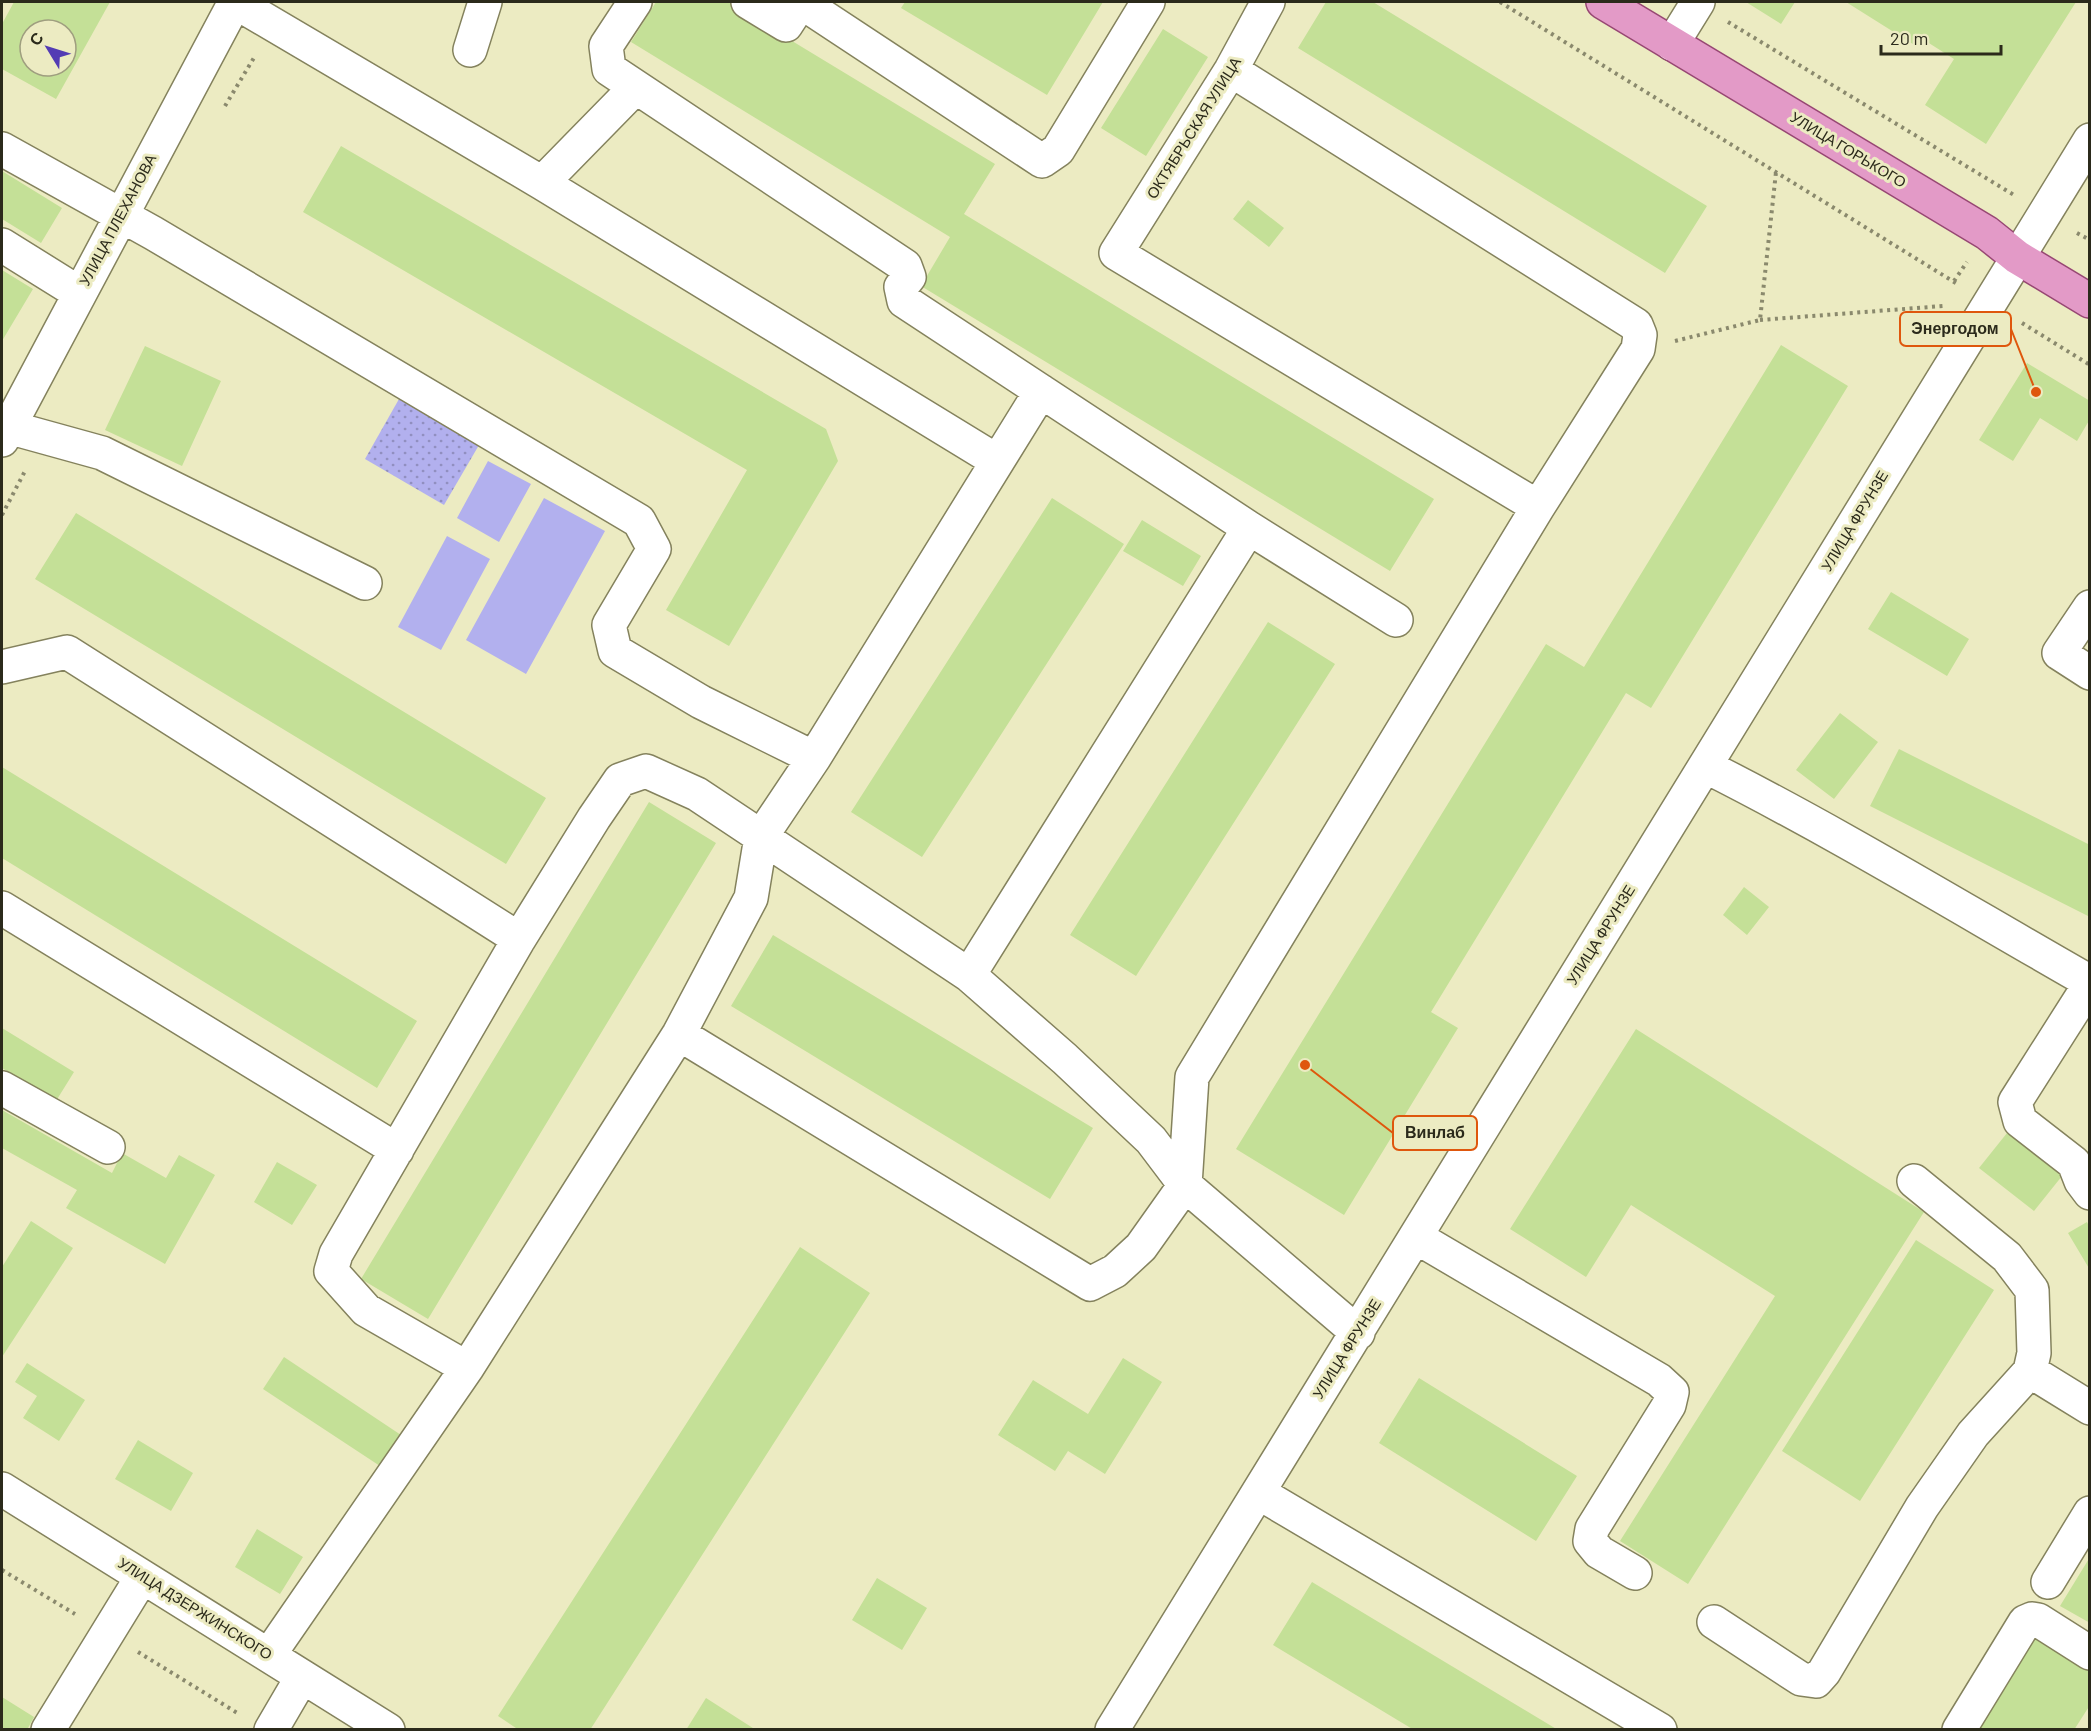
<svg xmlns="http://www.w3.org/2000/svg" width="2091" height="1731" font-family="Barlow,sans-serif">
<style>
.park{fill:url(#park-dots)}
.garden{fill:#b2b0ee}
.building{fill:#c4e097;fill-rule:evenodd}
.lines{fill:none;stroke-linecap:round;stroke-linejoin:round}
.minor-casing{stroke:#84825d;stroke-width:36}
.major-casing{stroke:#974773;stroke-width:36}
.path{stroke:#8a896d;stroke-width:4;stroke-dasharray:3 4.5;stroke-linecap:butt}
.minor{stroke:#fff;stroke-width:33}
.major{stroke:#e39ac7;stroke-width:33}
.labels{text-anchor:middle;stroke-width:6;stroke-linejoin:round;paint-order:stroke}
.street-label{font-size:15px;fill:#2b2a1b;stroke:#ecebc2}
.leader{fill:none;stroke:#df570d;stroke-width:2}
.callout-dot{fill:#df570d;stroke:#ecebc2;stroke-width:2}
.callout{fill:#ecebc2;stroke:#df570d;stroke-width:2}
.callout-label{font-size:16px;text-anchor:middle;font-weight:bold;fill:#2b2a1b}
</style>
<defs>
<pattern id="park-dots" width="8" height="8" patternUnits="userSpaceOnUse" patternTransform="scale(1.5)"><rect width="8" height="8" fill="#b2b0ee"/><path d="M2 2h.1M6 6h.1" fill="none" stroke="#918fc0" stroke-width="1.8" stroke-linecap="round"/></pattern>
</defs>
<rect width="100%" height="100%" fill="#ecebc2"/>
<path class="park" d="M399 399 479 445 444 505 365 459Z"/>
<path class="garden" d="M488 461 531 484 499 542 457 518Z
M544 498 605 531 526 674 466 640Z
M447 536 490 559 441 650 398 627Z"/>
<path class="building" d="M14 2H110L56 99 2 69V24ZM30 30H66V66H30Z
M656 2H728L995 164 964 214 1434 499 1390 571 921 286 950 237 631 42Z
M905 2H1103L1047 95 901 8Z
M1326 2H1373L1707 206 1665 273 1298 48Z
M1746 2H1795L1781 24Z
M1846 2H2076L1986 144 1925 105 1954 59 1921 38 1916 46Z
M1163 29 1208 57 1146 156 1101 128Z
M341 146 826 429 838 461 729 646 666 610 747 470 303 212Z
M2 171 62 208 41 243 2 219Z
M1248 200 1284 228 1269 247 1233 219Z
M2 270 33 289 2 341Z
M1781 345 1848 386 1651 708 1626 693 1431 1012 1458 1028 1344 1215 1236 1149 1546 644 1584 667Z
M145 346 221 381 182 466 105 430Z
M2027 363 2090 401V419L2077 441 2040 418 2013 461 1979 440Z
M1052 498 1124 544 922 857 851 812Z
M76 513 546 798 506 864 35 579Z
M1142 520 1201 556 1183 586 1123 551Z
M1891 592 1969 639 1947 676 1868 629Z
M1268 622 1335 664 1136 976 1070 935Z
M1840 713 1878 742 1834 799 1796 770Z
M1899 749 2090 845V917L1870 806Z
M2 767 417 1021 377 1088 2 858Z
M649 802 716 843 428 1319 361 1279Z
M1744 887 1769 907 1747 935 1723 915Z
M773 935 1093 1128 1050 1199 731 1006Z
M2 1028 74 1072 56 1101 2 1068Z
M1636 1029 1924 1212 1688 1584 1620 1541 1775 1296 1631 1205 1586 1277 1510 1229Z
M2 1110 112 1173 122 1153 166 1178 179 1155 215 1175 165 1264 66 1208 77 1190 2 1148Z
M2007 1133 2062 1176 2034 1211 1979 1168Z
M277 1162 317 1185 292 1225 254 1202Z
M31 1221 73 1248 2 1357V1267Z
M2087 1222 2090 1228V1270L2068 1233Z
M1916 1240 1994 1290 1860 1501 1782 1451Z
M800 1247 870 1293 590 1730H519L498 1716Z
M284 1357 401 1435 380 1466 263 1389Z
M1123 1358 1162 1382 1105 1474 1068 1451 1055 1471 998 1435 1033 1380 1088 1414Z
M27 1363 85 1400 59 1441 23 1418 37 1396 15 1382Z
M1419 1378 1577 1476 1536 1541 1379 1443Z
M138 1440 193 1473 171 1511 115 1479Z
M257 1529 303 1557 280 1594 235 1567Z
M2090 1557V1623L2060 1606Z
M877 1578 927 1608 902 1650 852 1620Z
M1312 1582 1558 1730H1414L1273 1645Z
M2036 1637 2090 1670V1705L2074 1730H1978Z
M2 1697 34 1717 27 1730H2Z
M706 1698 756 1730H686Z"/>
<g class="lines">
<defs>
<path id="minor" d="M635 2 606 46 609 69 905 266 909 277 901 287 904 301 1249 528 1396 620
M748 2 786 25 801 2
M801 2 1042 161 1058 150 1148 2
M1268 2 1231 70 1116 253 1538 507
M1672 44 1698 2
M470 50 485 2
M2 149 153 233 639 521 654 549 609 625 615 651 701 702 814 758
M542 183 636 87
M2 245 79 293
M8 427 102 453 365 583
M2 440 235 2 542 183 997 461
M2090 607 2059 653 2090 673
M2 667 67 652 519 939
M1705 766C1836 832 1962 909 2090 982
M2 908 397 1150
M969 975 1249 528
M2090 984 2015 1102 2020 1121 2074 1163 2081 1181 2090 1193
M679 1034 1090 1284 1115 1271 1141 1247 1185 1185 1192 1077 1538 507 1638 349 1640 335 1636 325 1231 70
M2 1088 108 1147
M1914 1181 2007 1257 2032 1290 2034 1353 2030 1371 2090 1408
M1416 1237 1659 1380 1672 1392 1669 1405 1592 1529 1590 1541 1599 1552 1635 1573
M467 1368 366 1310 331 1271 336 1254 519 939 594 818 620 780 646 771 697 794 969 975 1065 1059 1151 1140 1185 1185 1358 1333
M2 1489 388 1730
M1259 1493 1660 1730
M2048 1582 2090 1513
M1714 1622 1801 1679 1816 1681 1824 1672 1922 1507 1973 1434 2030 1371
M269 1655 467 1368 679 1034 751 898 761 837 814 758 1041 391
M48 1730 142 1577
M271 1730 302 1677
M1112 1730 2090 140
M1959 1730 2025 1622 2032 1619 2038 1620 2090 1653"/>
<path id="major" d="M1603 2 1987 233 2017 257 2090 301"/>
</defs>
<use href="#minor" class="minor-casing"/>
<use href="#major" class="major-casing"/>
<path class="path" d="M1500 2 1959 285
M1728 22 2014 195
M225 106 255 56
M2077 233 2090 240
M1954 281 1967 262
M1760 320 1943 306
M2022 323 2090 365
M1675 341 1760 320 1776 172
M2 515 25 471
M2 1570 75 1614
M138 1652 239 1714"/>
<use href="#minor" class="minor"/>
<use href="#major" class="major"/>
</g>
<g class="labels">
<g class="street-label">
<text transform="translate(1194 128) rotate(-58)" y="5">ОКТЯБРЬСКАЯ УЛИЦА</text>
<text transform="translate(1848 150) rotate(31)" y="5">УЛИЦА ГОРЬКОГО</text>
<text transform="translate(118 220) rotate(-62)" y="5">УЛИЦА ПЛЕХАНОВА</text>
<text transform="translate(1855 521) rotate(-59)" y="5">УЛИЦА ФРУНЗЕ</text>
<text transform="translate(1601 935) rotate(-58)" y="5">УЛИЦА ФРУНЗЕ</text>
<text transform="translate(1347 1349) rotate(-58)" y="5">УЛИЦА ФРУНЗЕ</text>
<text transform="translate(195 1609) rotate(32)" y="5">УЛИЦА ДЗЕРЖИНСКОГО</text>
</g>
</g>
<path class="leader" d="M2036 392L2011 329M1305 1065L1393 1133"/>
<g class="callout-dot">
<circle cx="2036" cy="392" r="6"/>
<circle cx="1305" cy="1065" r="6"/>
</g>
<g class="callout">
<rect x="1900" y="312" width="111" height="34" rx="6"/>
<rect x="1393" y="1116" width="84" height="34" rx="6"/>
</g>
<g class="callout-label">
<text x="1955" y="334">Энергодом</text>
<text x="1435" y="1138">Винлаб</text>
</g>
<rect width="2091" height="1731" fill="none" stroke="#2b2a1b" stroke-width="6"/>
<g transform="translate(48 48) rotate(308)"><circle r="28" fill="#ecebc2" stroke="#9f9e7f" stroke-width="1.5"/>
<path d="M0-4.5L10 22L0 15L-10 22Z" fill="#533cb4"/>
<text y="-9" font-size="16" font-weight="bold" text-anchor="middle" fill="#2b2a1b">С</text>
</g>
<path d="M1881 45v9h120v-9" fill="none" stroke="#2b2a1b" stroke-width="3"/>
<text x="1890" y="45" font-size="18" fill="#2b2a1b" stroke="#ecebc2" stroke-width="4.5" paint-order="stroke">20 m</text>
</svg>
